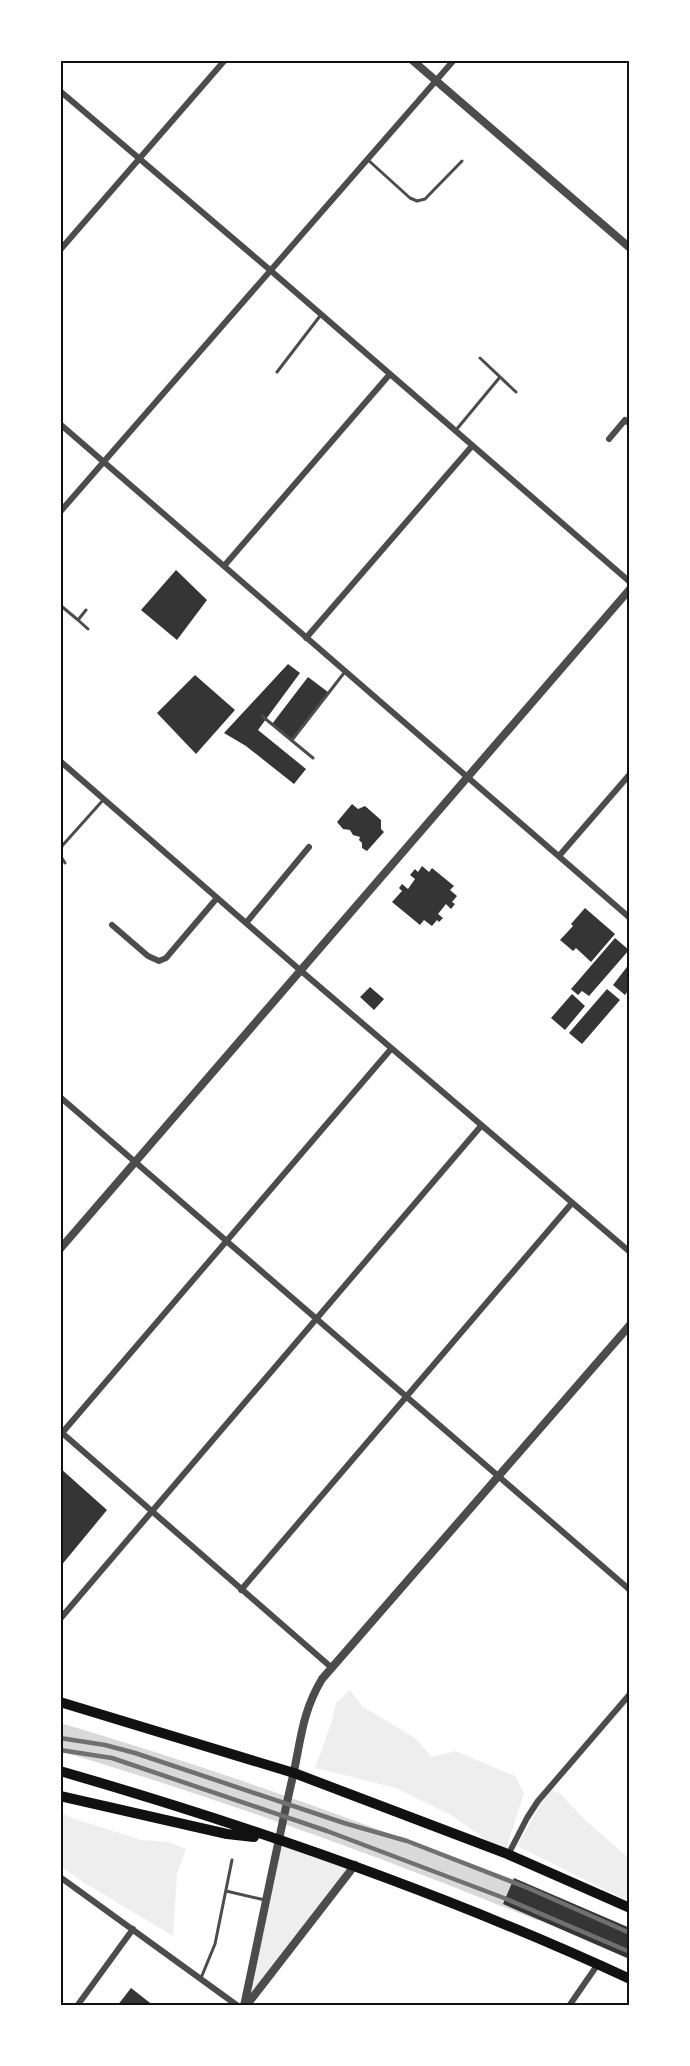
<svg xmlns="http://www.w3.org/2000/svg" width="690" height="2066" font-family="Manrope,sans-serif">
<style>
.green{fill:#eee}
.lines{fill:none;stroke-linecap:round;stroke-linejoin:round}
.river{stroke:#d9d9d9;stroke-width:27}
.building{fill:#353535}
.service{stroke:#4c4c4c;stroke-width:3}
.minor{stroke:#4c4c4c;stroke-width:6}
.tertiary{stroke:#4c4c4c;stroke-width:8}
.primary{stroke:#111;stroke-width:10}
.rail{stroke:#707070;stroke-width:4.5}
.neatline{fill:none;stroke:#111;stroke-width:2}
</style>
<rect width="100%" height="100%" fill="#fff"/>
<path class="green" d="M350 1690 362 1706 415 1738 432 1757 455 1751 515 1776 524 1793 505 1853 451 1815 396 1788 315 1768 332 1721 336 1703Z
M551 1791 560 1793 584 1819 630 1859V1902L517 1846 545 1797Z
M60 1812 72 1818 141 1840 169 1842 186 1849 177 1874 173 1936 86 1884 60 1866Z
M279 1841 352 1866 246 2005Z"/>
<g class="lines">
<path class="river" d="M60 1737C225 1786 381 1842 540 1907"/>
</g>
<path class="building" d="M176 570 207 600 177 640 141 610Z
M288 664 300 673 258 730 306 769 294 784 246 746 224 733Z
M195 675 235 710 196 754 157 713Z
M308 677 328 692 292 740 272 724Z
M352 804 358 809 365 806 381 820V829L384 832 367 851 362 848V843L359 840 360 837 353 835 350 830 343 829 337 822Z
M422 866 429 872 432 868 454 886 450 890 457 896 452 902 455 904 451 909 446 904 438 914 443 918 439 922 437 920 432 926 424 920 420 925 392 902 402 891 399 888 402 884 408 889 415 879 410 875 415 869 418 872Z
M585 908 615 934 591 962 576 948 573 951 560 940 573 926 571 924Z
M615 938 629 950 589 996 582 991 578 995 571 989Z
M630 963V988L625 995 613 985Z
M370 987 384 999 374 1010 360 997Z
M607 989 620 1000 582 1044 569 1033Z
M572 994 585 1006 565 1030 551 1018Z
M60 1468 107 1510 60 1567Z
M514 1878 630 1928V1951L627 1958 503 1904Z
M131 1988 154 2006H117Z"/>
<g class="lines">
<path class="service" d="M367 159 410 198 417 201 425 199 462 161
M480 358 516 392
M277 372 320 316
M456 430 500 377
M60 605 78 620 86 610
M78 620 88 629
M262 716 313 758
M292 740 344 673
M65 863 60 855 62 846 104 799
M226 1891 265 1900
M201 1978 215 1944 232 1860"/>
<path class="minor" d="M60 91 270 270 630 582
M60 250 225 60
M60 424 630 918
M609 439 625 420 630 424
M60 512 454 60
M224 566 390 374
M306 638 472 446
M60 761 300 970 630 1252
M559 856 630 774
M246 923 309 847
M112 925 148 956 159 961 166 958 217 898
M60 1097 630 1590
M61 1432 332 1668
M62 1433 391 1049
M241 1590 572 1203
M60 1619 481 1126
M508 1855 527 1818 538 1801 630 1694
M60 1877 238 2006
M77 2006 133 1929
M569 2006 598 1964"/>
<path class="tertiary" d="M412 60 630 248
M60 1249 630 589
M244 2006C260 1931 275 1855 292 1780 301 1742 301 1714 322 1679L630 1325
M246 2006 355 1865"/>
<path class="primary" d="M60 1702 294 1773 505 1853 630 1908
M60 1771C254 1827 446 1894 630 1979
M60 1796 227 1834 254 1837"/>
<path class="rail" d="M60 1738 105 1745 135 1753 344 1823 407 1841 528 1888 630 1933
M60 1750 112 1758 327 1831 504 1898 630 1952"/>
</g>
<rect width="690" height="2066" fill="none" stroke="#ffffff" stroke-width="123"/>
<rect x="62" y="62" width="566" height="1942" class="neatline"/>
</svg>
